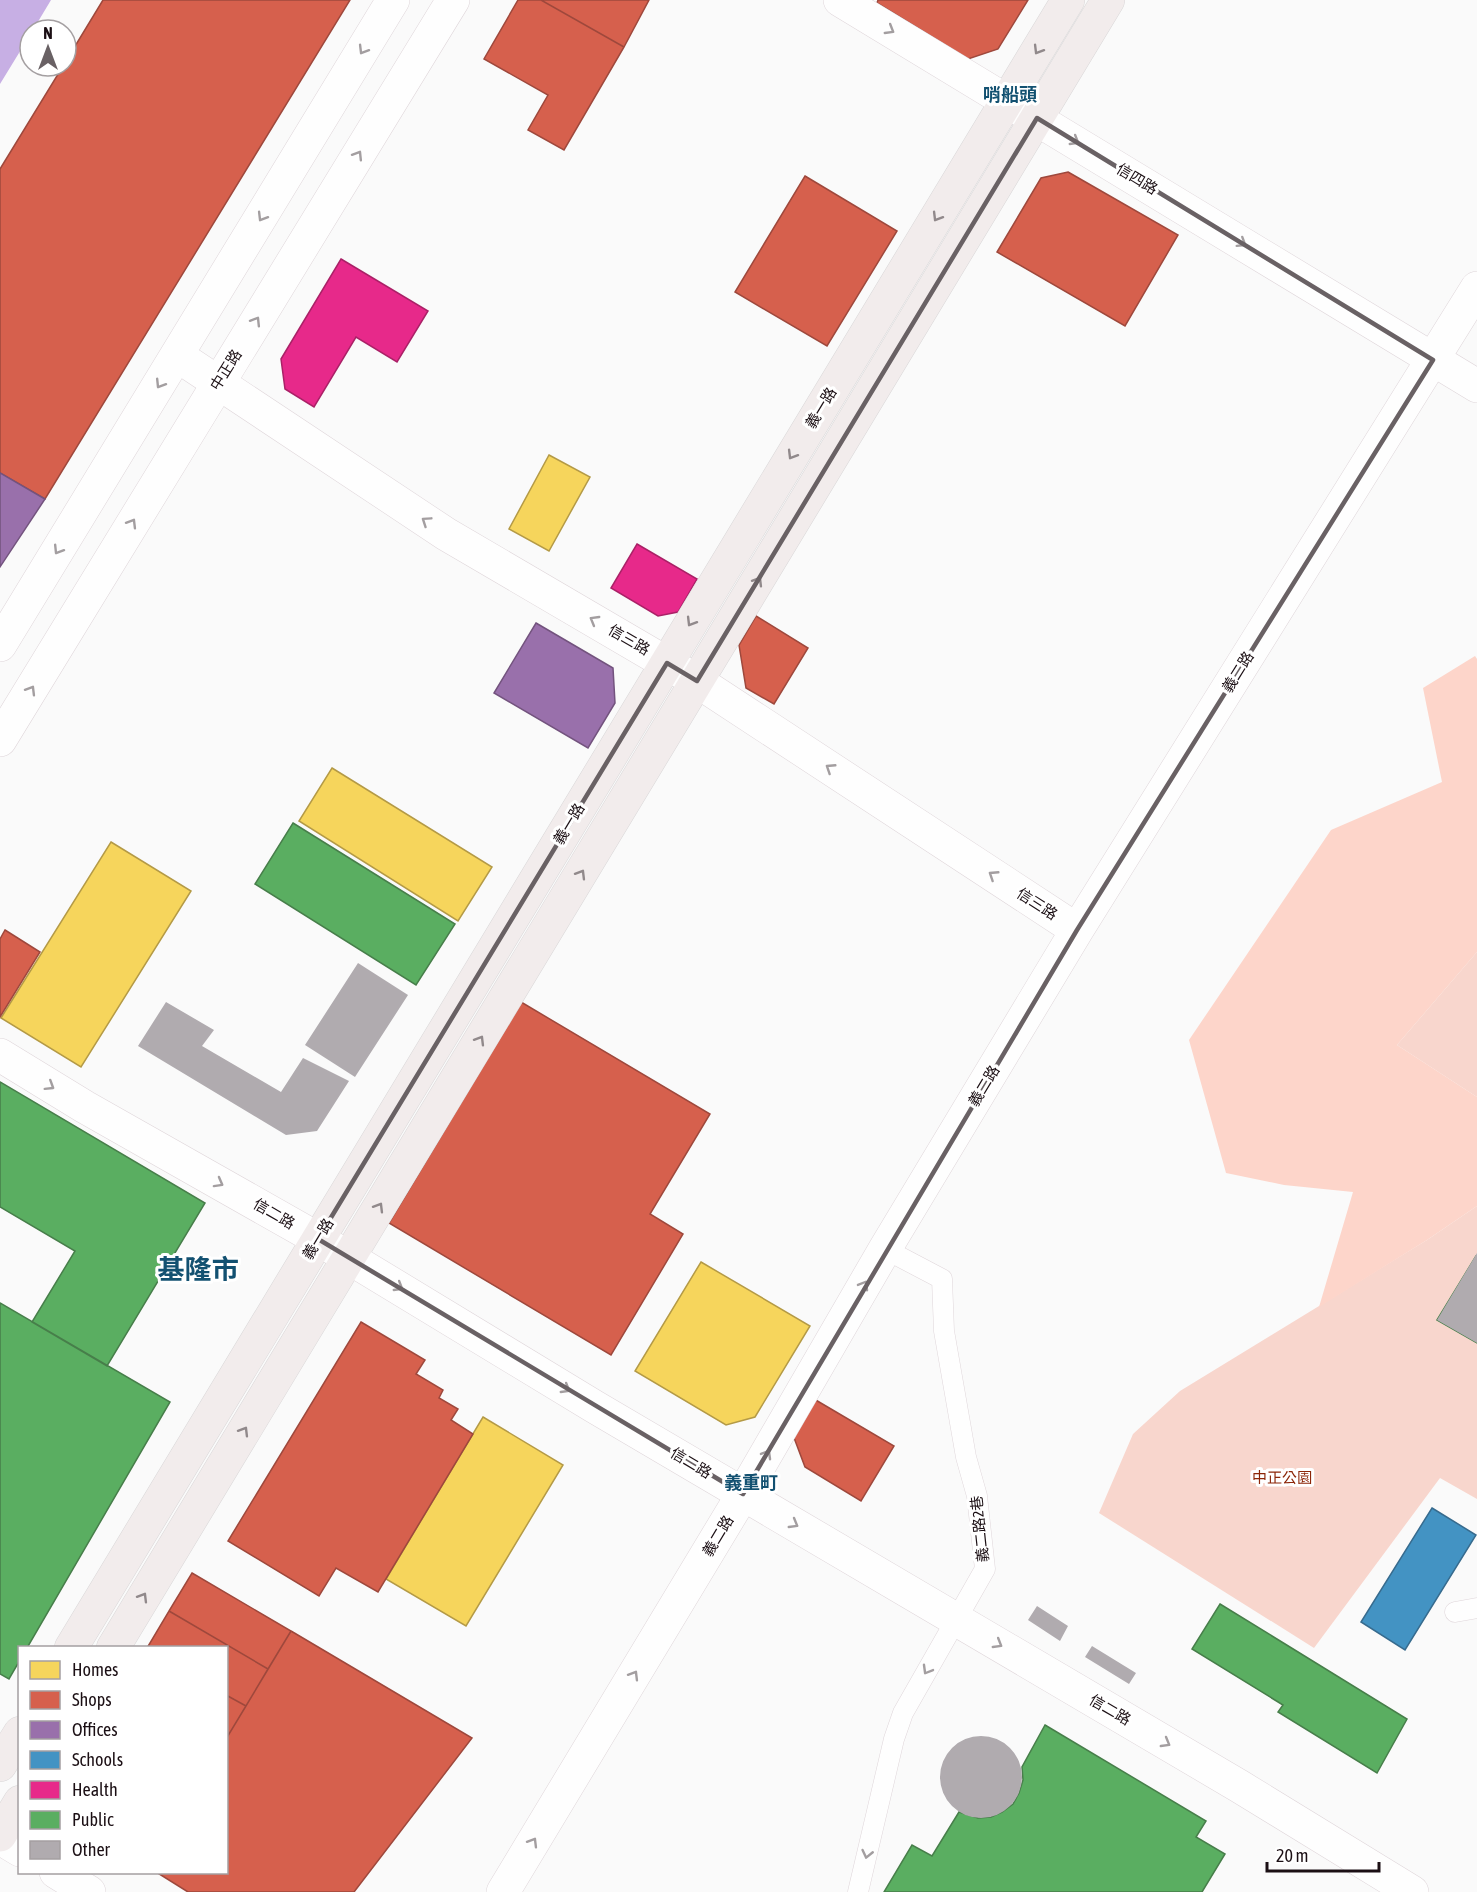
<svg xmlns="http://www.w3.org/2000/svg" width="1477" height="1892" font-family="'Asap Condensed','Noto Sans TC',sans-serif">
<style>
.green{fill:#f8d6cd}
.forest{fill:#fdd5ca}
.water{fill:#c7afe4}
.homes{fill:#f6d55c;stroke:#b49a46;stroke-width:1.5}
.shops{fill:#d6604d;stroke:#9e483c;stroke-width:1.5}
.offices{fill:#9970ab;stroke:#73537e;stroke-width:1.5}
.schools{fill:#4393c3;stroke:#376b8e;stroke-width:1.5}
.health{fill:#e7298a;stroke:#aa2167;stroke-width:1.5}
.public{fill:#5aae61;stroke:#477e4a;stroke-width:1.5}
.building{fill:#b0abaf}
.lines{fill:none;stroke-linecap:round;stroke-linejoin:round}
.service-casing{stroke:#dfd6da;stroke-width:21}
.minor-casing{stroke:#dfd6da;stroke-width:34}
.tertiary-casing{stroke:#dfd6da;stroke-width:34}
.secondary-casing{stroke:#dfd6da;stroke-width:34}
.primary-casing{stroke:#d9d7d8;stroke-width:34}
.service{stroke:#fefefe;stroke-width:20}
.minor{stroke:#fefefe;stroke-width:33}
.tertiary{stroke:#fefefe;stroke-width:33}
.secondary{stroke:#fefefe;stroke-width:33}
.primary{stroke:#f2ecec;stroke-width:33}
.oneway{stroke:#a39ea0}
.oneway2{stroke:#91898b}
.marked{fill:none;stroke:#696164;stroke-width:4.5;stroke-linejoin:round}
.labels{text-anchor:middle;stroke-width:6;stroke-linejoin:round;paint-order:stroke}
.street-label{font-size:15px;fill:#1b0f14;stroke:#fff}
.park-label{font-size:15px;fill:#8c2608;stroke:#fff}
.quarter-label{font-size:18px;font-weight:bold;fill:#135171;stroke:#fff}
.town-label{font-size:27px;font-weight:bold;fill:#135171;stroke:#fff}
</style>
<rect width="100%" height="100%" fill="#fafafa"/>
<path class="green" d="M1477 952V1097L1397 1045Z
M1477 1206V1499L1440 1478 1314 1648 1099 1513 1133 1434 1180 1391 1427 1240Z"/>
<path class="forest" d="M1475 656 1477 659V952L1397 1045 1477 1097V1206L1427 1240 1319 1307 1353 1192 1284 1185 1226 1173 1189 1040 1331 830 1442 782 1423 688Z"/>
<path class="water" d="M0 0H51L33 30H30V35L0 84Z"/>
<path class="homes" d="M549 455 590 477 549 551 509 529Z
M332 768 492 867 458 921 299 821Z
M111 842 191 891 81 1067 1 1018Z
M701 1262 810 1326 755 1417 726 1425 635 1371Z
M483 1417 563 1465 466 1626 386 1579Z"/>
<path class="shops" d="M103 0H350L45 499 0 473V169L63 66H66V61Z
M518 0H541L624 47 564 150 528 130 548 95 484 59Z
M541 0H649L624 47Z
M878 0H1028L998 49 968 59 877 3Z
M1068 172 1178 235 1125 326 997 252 1041 178Z
M805 176 897 231 827 346 735 292Z
M756 616 808 648 774 704 746 688 739 645Z
M5 930 40 952 0 1017V939Z
M521 1002 710 1114 650 1214 683 1234 611 1355 389 1223Z
M361 1322 425 1360 416 1374 443 1390 439 1398 458 1409 451 1420 473 1434 378 1592 336 1568 319 1596 228 1541Z
M814 1399 894 1446 861 1501 805 1467 793 1435Z
M192 1573 291 1631 268 1669 169 1611Z
M169 1611 268 1669 246 1706 226 1695V1648H147Z
M291 1631 472 1738 354 1892H188L156 1872H226V1739Z
M226 1695 246 1706 226 1739Z"/>
<path class="offices" d="M0 473 45 499 0 567Z
M536 623 613 668 615 703 588 748 494 693Z"/>
<path class="schools" d="M1432 1508 1476 1535 1405 1650 1361 1622Z"/>
<path class="health" d="M341 259 428 311 397 362 356 337 314 407 285 389 281 359Z
M637 544 697 579 678 612 658 616 611 588Z"/>
<path class="public" d="M293 823 455 924 416 985 255 884Z
M0 1082 205 1203 107 1366 32 1322 75 1251 0 1207Z
M1476 1256H1477V1343L1437 1320Z
M0 1303 170 1402 27 1648H20V1660L9 1679 0 1674Z
M1220 1604 1407 1719 1377 1773 1278 1712 1283 1705 1192 1649Z
M1045 1725 1206 1821 1196 1837 1225 1854 1202 1892H884L912 1845 932 1856 959 1812 978 1818 991 1817 1002 1812 1013 1804 1019 1793 1023 1780 1022 1767Z"/>
<path class="building" d="M358 963 408 995 355 1077 305 1045Z
M166 1002 214 1030 202 1046 281 1092 303 1058 349 1081 317 1131 286 1135 138 1046Z
M1477 1253V1343L1437 1320Z
M1037 1606 1068 1626 1060 1641 1028 1620Z
M1092 1646 1136 1673 1129 1684 1085 1657Z
M940 1777a41 41 0 1 1 82 0a41 41 0 1 1-82 0Z"/>
<g class="lines">
<defs>
<path id="service" d="M1455 1612 1477 1608
M858 1892 894 1739 903 1713 985 1569 977 1496 966 1457 944 1331 942 1279 885 1249"/>
<path id="minor" d="M840 0 1477 386
M178 356 446 534 697 681 1077 930
M503 1892 743 1494 885 1249 1077 930 1477 288"/>
<path id="tertiary" d="M0 645 393 0
M0 740 453 0
M0 1055 85 1107 318 1239
M0 1838 20 1850
M56 1872 89 1892"/>
<path id="secondary" d="M318 1239 595 1407 1239 1786 1412 1892"/>
<path id="primary" d="M71 1648 1068 0
M113 1648 1108 0
M0 1765 20 1733
M0 1835 20 1802"/>
</defs>
<use href="#service" class="service-casing"/>
<use href="#minor" class="minor-casing"/>
<use href="#tertiary" class="tertiary-casing"/>
<use href="#secondary" class="secondary-casing"/>
<use href="#primary" class="primary-casing"/>
<use href="#service" class="service"/>
<use href="#minor" class="minor"/>
<use href="#tertiary" class="tertiary"/>
<use href="#secondary" class="secondary"/>
<use href="#primary" class="primary"/>
</g>
<defs><path id="oneway-chevron" d="M-2-3.5L2.5 0L-2 3.5" fill="none" stroke-width="1.6" stroke-linecap="round" stroke-linejoin="round" transform="scale(1.5)"/></defs>
<g class="oneway">
<use href="#oneway-chevron" transform="translate(890 30) rotate(31)"/>
<use href="#oneway-chevron" transform="translate(363 50) rotate(121)"/>
<use href="#oneway-chevron" transform="translate(1075 141) rotate(31)"/>
<use href="#oneway-chevron" transform="translate(358 155) rotate(-58)"/>
<use href="#oneway-chevron" transform="translate(262 217) rotate(121)"/>
<use href="#oneway-chevron" transform="translate(1242 243) rotate(32)"/>
<use href="#oneway-chevron" transform="translate(256 321) rotate(-58)"/>
<use href="#oneway-chevron" transform="translate(160 384) rotate(122)"/>
<use href="#oneway-chevron" transform="translate(426 521) rotate(-146)"/>
<use href="#oneway-chevron" transform="translate(132 523) rotate(-59)"/>
<use href="#oneway-chevron" transform="translate(58 550) rotate(122)"/>
<use href="#oneway-chevron" transform="translate(594 620) rotate(-150)"/>
<use href="#oneway-chevron" transform="translate(31 690) rotate(-59)"/>
<use href="#oneway-chevron" transform="translate(830 768) rotate(-147)"/>
<use href="#oneway-chevron" transform="translate(993 875) rotate(-147)"/>
<use href="#oneway-chevron" transform="translate(50 1086) rotate(32)"/>
<use href="#oneway-chevron" transform="translate(219 1183) rotate(29)"/>
<use href="#oneway-chevron" transform="translate(864 1285) rotate(-60)"/>
<use href="#oneway-chevron" transform="translate(399 1287) rotate(31)"/>
<use href="#oneway-chevron" transform="translate(566 1389) rotate(31)"/>
<use href="#oneway-chevron" transform="translate(767 1454) rotate(-60)"/>
<use href="#oneway-chevron" transform="translate(794 1524) rotate(30)"/>
<use href="#oneway-chevron" transform="translate(998 1644) rotate(31)"/>
<use href="#oneway-chevron" transform="translate(927 1670) rotate(120)"/>
<use href="#oneway-chevron" transform="translate(634 1675) rotate(-59)"/>
<use href="#oneway-chevron" transform="translate(1166 1743) rotate(30)"/>
<use href="#oneway-chevron" transform="translate(533 1842) rotate(-59)"/>
<use href="#oneway-chevron" transform="translate(867 1854) rotate(103)"/>
</g>
<g class="oneway2">
<use href="#oneway-chevron" transform="translate(1038 50) rotate(121)"/>
<use href="#oneway-chevron" transform="translate(937 217) rotate(121)"/>
<use href="#oneway-chevron" transform="translate(792 455) rotate(121)"/>
<use href="#oneway-chevron" transform="translate(758 581) rotate(-59)"/>
<use href="#oneway-chevron" transform="translate(691 622) rotate(121)"/>
<use href="#oneway-chevron" transform="translate(581 874) rotate(-59)"/>
<use href="#oneway-chevron" transform="translate(480 1040) rotate(-59)"/>
<use href="#oneway-chevron" transform="translate(379 1207) rotate(-59)"/>
<use href="#oneway-chevron" transform="translate(244 1431) rotate(-59)"/>
<use href="#oneway-chevron" transform="translate(143 1597) rotate(-59)"/>
</g>
<path class="marked" d="M1037 118 1433 360 1077 930 743 1494 318 1239 667 663 697 681Z"/>
<g class="labels">
<g class="street-label">
<text transform="translate(1137 179) rotate(31)" y="5">信四路</text>
<text transform="translate(226 370) rotate(-58)" y="5">中正路</text>
<text transform="translate(821 408) rotate(-59)" y="5">義一路</text>
<text transform="translate(629 640) rotate(30)" y="5">信三路</text>
<text transform="translate(1238 672) rotate(-58)" y="5">義二路</text>
<text transform="translate(569 824) rotate(-59)" y="5">義一路</text>
<text transform="translate(1037 904) rotate(33)" y="5">信三路</text>
<text transform="translate(984 1086) rotate(-59)" y="5">義二路</text>
<text transform="translate(274 1214) rotate(30)" y="5">信二路</text>
<text transform="translate(318 1239) rotate(-59)" y="5">義一路</text>
<text transform="translate(691 1463) rotate(31)" y="5">信二路</text>
<text transform="translate(980 1529) rotate(-96)" y="5">義二路2巷</text>
<text transform="translate(718 1536) rotate(-59)" y="5">義二路</text>
<text transform="translate(1110 1710) rotate(30)" y="5">信二路</text>
</g>
<g class="park-label">
<text x="1282" y="1483">中正公園</text>
</g>
<g class="quarter-label">
<text x="1010" y="101">哨船頭</text>
<text x="751" y="1489">義重町</text>
</g>
<g class="town-label">
<text x="198" y="1279">基隆市</text>
</g>
</g>
<rect x="18" y="1646" width="210" height="228" fill="#ffffff" stroke="#a49fa1" stroke-width="1.5"/>
<rect x="30" y="1661" width="30" height="18" fill="#f6d55c" stroke="#a49fa1" stroke-width="1.5"/>
<text x="72" y="1676" font-size="18" fill="#1b0f14">Homes</text>
<rect x="30" y="1691" width="30" height="18" fill="#d6604d" stroke="#a49fa1" stroke-width="1.5"/>
<text x="72" y="1706" font-size="18" fill="#1b0f14">Shops</text>
<rect x="30" y="1721" width="30" height="18" fill="#9970ab" stroke="#a49fa1" stroke-width="1.5"/>
<text x="72" y="1736" font-size="18" fill="#1b0f14">Offices</text>
<rect x="30" y="1751" width="30" height="18" fill="#4393c3" stroke="#a49fa1" stroke-width="1.5"/>
<text x="72" y="1766" font-size="18" fill="#1b0f14">Schools</text>
<rect x="30" y="1781" width="30" height="18" fill="#e7298a" stroke="#a49fa1" stroke-width="1.5"/>
<text x="72" y="1796" font-size="18" fill="#1b0f14">Health</text>
<rect x="30" y="1811" width="30" height="18" fill="#5aae61" stroke="#a49fa1" stroke-width="1.5"/>
<text x="72" y="1826" font-size="18" fill="#1b0f14">Public</text>
<rect x="30" y="1841" width="30" height="18" fill="#b0abaf" stroke="#a49fa1" stroke-width="1.5"/>
<text x="72" y="1856" font-size="18" fill="#1b0f14">Other</text>
<g transform="translate(48 48)"><circle r="28" fill="#ffffff" stroke="#a49fa1" stroke-width="1.5"/>
<path d="M0-4.5L10 22L0 15L-10 22Z" fill="#696164"/>
<text y="-9" font-size="16" font-weight="bold" text-anchor="middle" fill="#1b0f14">N</text>
</g>
<path d="M1267 1862v9h112v-9" fill="none" stroke="#1b0f14" stroke-width="3"/>
<text x="1276" y="1862" font-size="18" fill="#1b0f14" stroke="#ffffff" stroke-width="4.5" paint-order="stroke">20 m</text>
</svg>
